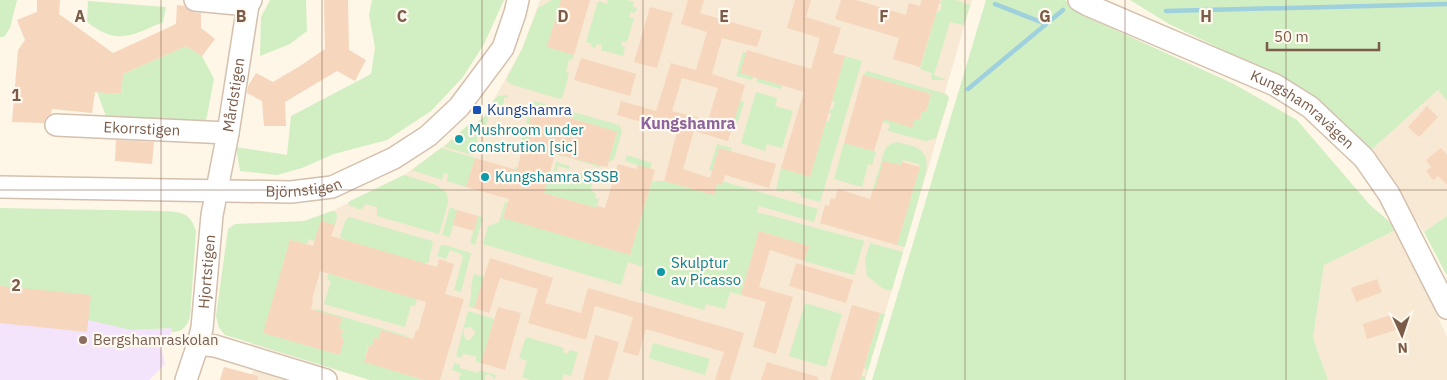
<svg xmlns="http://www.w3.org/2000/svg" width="1447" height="380" font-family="'IBM Plex Sans',sans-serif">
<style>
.residential{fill:#f7e9d4}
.education{fill:#f3e3fb}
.green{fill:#d2eec3;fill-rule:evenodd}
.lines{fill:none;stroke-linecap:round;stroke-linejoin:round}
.stream{stroke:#9ed0dd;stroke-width:4.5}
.building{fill:#f6d6bc;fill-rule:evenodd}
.minor-casing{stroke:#d4c0ae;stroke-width:24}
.minor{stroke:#fff;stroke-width:21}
.grid{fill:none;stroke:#7b5c48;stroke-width:1;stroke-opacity:0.55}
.transit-dot{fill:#1a4fb4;stroke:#fff9ef;stroke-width:2}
.culture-dot{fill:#0f9aa8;stroke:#fff9ef;stroke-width:2}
.education-dot{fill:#8d6e63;stroke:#fff9ef;stroke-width:2}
.labels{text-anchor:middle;stroke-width:4.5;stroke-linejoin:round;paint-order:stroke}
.street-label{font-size:15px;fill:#7b5c48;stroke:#fff9ef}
.transit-label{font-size:15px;fill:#164399;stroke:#fff9ef;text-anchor:start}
.culture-label{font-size:15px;fill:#0d838f;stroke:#fff9ef;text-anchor:start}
.education-label{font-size:15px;fill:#785e54;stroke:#fff9ef;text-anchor:start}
.neighbourhood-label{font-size:16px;font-weight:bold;fill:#8d649e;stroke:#fff9ef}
.grid-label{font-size:16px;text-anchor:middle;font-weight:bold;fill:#7b5c48;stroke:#fff9ef;stroke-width:4.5;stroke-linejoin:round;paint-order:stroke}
</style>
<rect width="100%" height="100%" fill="#fef6e7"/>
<path class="residential" d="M540 0H972L945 92 949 98 865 380H370L251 344 278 247 295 223 312 219 330 212 404 175 441 148 467 126 476 123 484 117 522 49Z
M1438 90 1447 101V216L1424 232 1370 151Z
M1398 229 1447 337V380H1328L1313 338 1324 265Z
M254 369 290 380H250Z"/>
<path class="education" d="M0 286 131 330 173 328 172 332 161 347 165 364 149 380H0Z"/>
<path class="green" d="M0 0H17L10 28 4 37H0Z
M270 0H306L307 31 290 44 260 56 261 17Z
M372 0H504L484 44 463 77 431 111 387 140 334 154 302 168 277 175 240 171 236 147 287 155 291 116 371 74 375 48 369 15Z
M552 0H561L547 47 574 55 572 60 569 59 566 72 569 73 563 96 560 99 510 84 506 80 522 49 538 8Z
M608 0H628L634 2 632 6 637 8 635 13 631 12 629 17 634 18 627 42 622 41 621 46 625 47 623 56 601 50 602 45 597 44 595 48 591 47 592 44 586 42 598 1 607 4Z
M943 0H956L970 5 964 25 950 22 934 75 945 79 944 80H931L932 73 920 69 937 11 940 12 942 4 939 3 940 1H942Z
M986 0H1065L1091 19 1232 83 1297 120 1370 205 1398 229 1324 265 1313 338 1328 380H872Z
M1130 0H1447V101L1438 90 1370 151 1300 87 1169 24Z
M88 1 166 7 163 22C133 35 117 46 87 22Z
M186 46 202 56 214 79 206 121 107 119 97 92 121 94 123 74Z
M743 52 747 53 753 77 752 80 736 76Z
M845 56 862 61 820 202 801 197V194L785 189 784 192 776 190 781 168 810 177 826 121H829L831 114 829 113 830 109H833L835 102 832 101Z
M867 71 946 94 949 98 936 138 926 141 888 131 890 124 878 121 879 118 912 127 915 119 920 120 922 111 926 112 931 94 863 75Z
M757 78 782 85 781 89 756 82Z
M756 92 777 98 775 106 793 111 782 148 767 144 765 151 741 143Z
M508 95V98H504L503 108 506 114 500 118 489 115 482 138 478 137 473 155 444 147 467 126 476 123 484 117 493 101 498 96Z
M534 101 619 125 622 131 614 159 599 167 574 159V158L613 148 617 132 535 107 529 124 526 123Z
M740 101 744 102 737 125 733 124Z
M526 126 532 128 530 133 565 155V157L523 145 521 141Z
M896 142C915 146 930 148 926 172L905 247 897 245 920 167 919 164 903 160 901 165 875 190 873 189 885 149 889 145Z
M844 143 876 152 872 165 868 164 862 187 834 179Z
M717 144 732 148 731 151 719 148 712 171 709 170Z
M441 148 475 158 466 187 447 181 448 174 444 173 442 180 412 170Z
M627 155 652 163 650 169 625 161Z
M556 162 570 166 569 169 558 166 555 177 571 182 570 184H573L578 173 594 177 591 188 593 192 596 193 595 198 599 199 596 208 521 186 507 198 515 167 552 177Z
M404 175 436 185 447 193 448 203 439 234 377 216V207L365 204 362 209H358L349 205 348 202Z
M718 180 818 209 814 222 759 206 757 212 864 241 854 275 804 261 809 246 759 231 741 295 730 292 725 309 706 304 704 310 640 291 643 267 628 262 621 285 483 244 488 226 499 222 505 202H508L503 217 630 255 652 181H664L714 195Z
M450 207 457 210 450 237 442 235Z
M0 208 163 211C181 212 190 212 196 231L190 317C187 326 183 332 172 332V328L131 330 88 320 0 286Z
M332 211 336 212 337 216 335 225 321 221 315 241 309 239 307 244 290 240 264 333 339 355 344 339 341 338 343 330 339 329 316 311V309L408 336 407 337 381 330 379 339 374 338 372 347 368 346 364 362 424 380H370L225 335 219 328 216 316 228 229 235 224 304 221Z
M478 216 483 217 475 245 470 243Z
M1447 216V276L1424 232Z
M349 217 432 241 433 243 428 263H423L346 241 340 237 345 221Z
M870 243 903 252 892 290C883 292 875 281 867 276L865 260Z
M441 245H445L471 253 461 292 454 290 463 258 461 254 450 250 446 259 437 256Z
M333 258 336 276 417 299 415 306 411 305 405 327 324 304 331 281 327 280Z
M474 274 484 277 474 308 469 307C472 296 470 285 474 274Z
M805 303 842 314 826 367 789 356Z
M468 311 494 319 481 363 476 362V356L463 354 461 358 456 356ZM468 327H471L475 332 474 336 469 340H466L463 333 465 328Z
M880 313 885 314 865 380H860L861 376 865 377 867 370 864 368Z
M526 337 564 348 563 352 568 354 569 350 578 352 571 376 564 374 562 380H531L522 377 527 361 519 358Z
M653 343 710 359 705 375 649 358Z
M454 363 460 365V368L478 373 479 370 496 375 494 380 492 376 488 374 485 376V380H459L461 373 452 370Z"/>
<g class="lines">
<path class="stream" d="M995 4 1046 24
M1166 11 1447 4
M968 89 1063 10"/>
</g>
<path class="building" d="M37 0H60L59 14 113 53 176 24 177 5 185 6 188 10 193 12 201 13V28L215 39 202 56 186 46 123 74 121 94 95 92 92 113 52 109 51 114 46 118 44 123 12 122 18 50 25 40 17 20 37 12Z
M324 0H348L349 50 366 60 355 81 337 71 285 102 286 126H264L262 101 247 93 248 86 256 73 273 82 300 66 325 49Z
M561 0H590L574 55 547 47Z
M688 0H704L700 13 762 31 757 47 722 38 712 74 745 85 728 141 694 131 683 169 710 178 719 148 776 164 769 188 725 175 722 185 717 184 714 195 664 181 677 132 617 115 621 101 656 111 671 63 696 70 707 32 681 24ZM682 78 718 88 708 120 672 111Z
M795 0H811L806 17 841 28 833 53 845 56 810 177 781 168 804 92 740 73 747 50 811 69 820 38 787 28Z
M841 0H856L906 15 909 3 920 6 922 0H940L920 67 893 59 899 38 835 19Z
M650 7 673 13 657 68 634 62Z
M581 58 636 74 630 96 574 80Z
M863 75 931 94 926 112 922 111 920 120 915 119 912 128 884 119 874 151 844 143Z
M1427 106 1438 117 1419 137 1408 127Z
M534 107 617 132 607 167 555 154 544 193 596 208 597 206 605 208 618 164 636 169 638 165 655 170 630 255 503 218 509 199 466 187 475 158 517 170 521 153H524L533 125 529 124Z
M116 140 154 142 152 164 115 161Z
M1441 148 1447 155V185L1438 176 1433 180 1426 171 1431 167 1426 160Z
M883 161 901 165 902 162 920 167 897 245 820 223 825 205 829 206 831 198 835 199 838 189 870 199 873 189 875 190Z
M457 210 478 216 474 231 453 225Z
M321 221 335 225 331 236 437 267 439 259 454 264 445 294 464 299 440 380H424L364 362 369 346 372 347 374 338 379 339 381 330 413 339 416 330 418 331 426 302 320 271 312 300H313L311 309 342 318 339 329 343 330 341 338 344 339 340 355 263 333 290 240 313 246Z
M759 231 809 246 804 261 770 250 759 287 793 297 776 354 753 347 766 302 741 295Z
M490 258 553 278 545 303 581 313 588 288 744 333 730 380H715L724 352 646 329 638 356 623 352 633 317 595 306 586 340 528 323 538 289 500 278 489 313 474 308Z
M796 263 853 280 846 303 789 286Z
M1377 279 1382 292 1356 302 1351 288Z
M0 286 91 295 87 332 0 323Z
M852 305 880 313 862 374 860 380H830Z
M498 307 521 313 505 370 481 363Z
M1391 315 1396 330 1367 339 1363 324Z
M595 335 619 342 608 380H583Z
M767 362 818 377V380H761Z
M224 367 258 376V380H220Z"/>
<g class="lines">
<defs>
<g id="minor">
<path d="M195 0 248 5"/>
<path id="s1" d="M1079 0 1088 5 1275 85 1310 107 1364 158 1389 194 1447 308"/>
<path id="s2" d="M56 125 228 133"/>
<path id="s3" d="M0 187 291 192 332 187 394 158 428 136 459 107 503 48 515 13 518 0"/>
<path d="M198 344 215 346 326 380"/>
<path id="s4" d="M186 380 198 344 202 328 212 215 228 133 248 5 251 0"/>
</g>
</defs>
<use href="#minor" class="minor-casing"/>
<use href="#minor" class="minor"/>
</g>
<path class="grid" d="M161 0V380M322 0V380M482 0V380M643 0V380M804 0V380M965 0V380M1125 0V380M1286 0V380M0 190H1447"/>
<rect class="transit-dot" x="472" y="105" width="10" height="10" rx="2.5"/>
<g class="culture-dot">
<circle cx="459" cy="139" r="5"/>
<circle cx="485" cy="177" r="5"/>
<circle cx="661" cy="272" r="5"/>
</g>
<circle class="education-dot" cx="83" cy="340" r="5"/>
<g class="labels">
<g class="street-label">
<text dy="5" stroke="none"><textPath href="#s4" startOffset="290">Mårdstigen</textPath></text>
<text dy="5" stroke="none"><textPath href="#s1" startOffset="250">Kungshamravägen</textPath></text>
<text dy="5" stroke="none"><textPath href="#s2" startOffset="86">Ekorrstigen</textPath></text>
<text dy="5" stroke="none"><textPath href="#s3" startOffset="304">Björnstigen</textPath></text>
<text dy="5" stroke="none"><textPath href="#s4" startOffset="111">Hjortstigen</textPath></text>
</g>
<g class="transit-label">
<text x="487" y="115">Kungshamra</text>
</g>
<g class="culture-label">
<text x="469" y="135">Mushroom under<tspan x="469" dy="17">constrution [sic]</tspan></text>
<text x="495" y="182">Kungshamra SSSB</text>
<text x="671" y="268">Skulptur<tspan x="671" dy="17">av Picasso</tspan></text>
</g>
<g class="education-label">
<text x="93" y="345">Bergshamraskolan</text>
</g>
<g class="neighbourhood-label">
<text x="688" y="129">Kungshamra</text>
</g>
</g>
<g class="grid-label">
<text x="80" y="22">A</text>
<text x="241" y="22">B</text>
<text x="402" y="22">C</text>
<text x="563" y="22">D</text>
<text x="724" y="22">E</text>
<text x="884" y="22">F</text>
<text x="1045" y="22">G</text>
<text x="1206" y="22">H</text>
<text x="16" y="101">1</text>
<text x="16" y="291">2</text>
</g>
<g transform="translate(1402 335) rotate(177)" stroke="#fff9ef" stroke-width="4" paint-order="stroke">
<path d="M0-4L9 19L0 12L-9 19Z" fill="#7b5c48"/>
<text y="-8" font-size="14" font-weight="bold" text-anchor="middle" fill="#7b5c48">N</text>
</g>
<path d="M1267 42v8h112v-8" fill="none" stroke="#7b5c48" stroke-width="2.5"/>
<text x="1274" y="42" font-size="15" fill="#7b5c48" stroke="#fff9ef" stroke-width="4" paint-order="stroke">50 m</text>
</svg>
